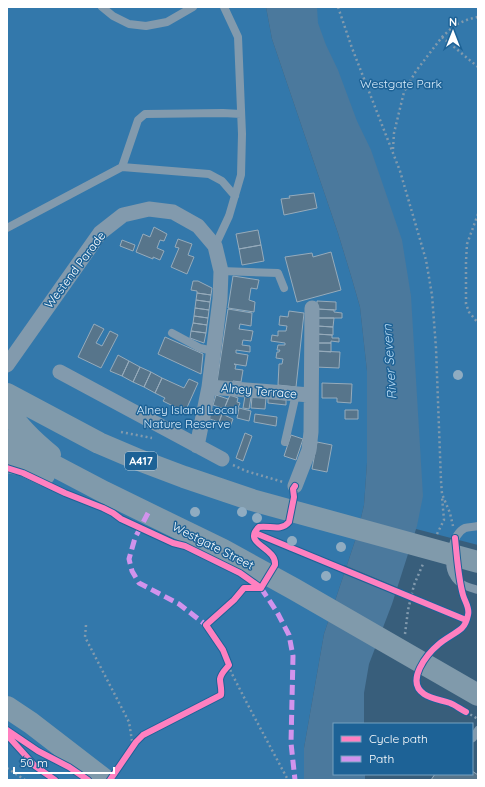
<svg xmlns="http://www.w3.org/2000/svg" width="485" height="787" font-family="Quicksand,sans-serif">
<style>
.green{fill:#3378ab}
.water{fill:#4b799d}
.pier{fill:#385e7b}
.building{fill:#57758b;stroke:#96abbb}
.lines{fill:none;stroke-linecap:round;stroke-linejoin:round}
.path{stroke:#829aad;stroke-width:2.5;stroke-dasharray:2 3;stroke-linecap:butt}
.service{stroke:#829aad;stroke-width:8}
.minor{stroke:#829aad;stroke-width:15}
.primary{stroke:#809aab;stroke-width:22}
.quiet{stroke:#d193ec;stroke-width:5;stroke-dasharray:10 5;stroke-linecap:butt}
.cycleway-casing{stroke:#1d6296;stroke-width:8}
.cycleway{stroke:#ff80c0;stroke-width:6}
.tree{fill:#90acc1}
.labels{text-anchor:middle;stroke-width:3;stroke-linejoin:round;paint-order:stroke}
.shield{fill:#1d6296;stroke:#bbd0e0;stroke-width:1}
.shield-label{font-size:11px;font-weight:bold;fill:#fff}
.park-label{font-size:12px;fill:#d8ecfb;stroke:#1d6296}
.street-label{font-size:12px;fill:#fff;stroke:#1d6296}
.water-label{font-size:13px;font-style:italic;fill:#bddef6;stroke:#1d6296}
</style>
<rect width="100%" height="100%" fill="#385e7b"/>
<path class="green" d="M7 7H266L272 39 338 233 352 279 360 307 367 371V463L364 505 357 535 324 634 304 748V780H7Z
M293 7H478V545L389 522 390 345Z"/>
<path class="water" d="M266 7H317L318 23 326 45 338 70 357 121 371 150 402 240 411 296 423 496 417 526 392 604 369 664 364 693V724H334V774H365V780H304V748L324 634 357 535 364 505 367 463V371L360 307 352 279 338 233 272 39Z"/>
<path class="pier" d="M344 565 399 588 396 595 342 573Z"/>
<path class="building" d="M314 193 317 208 284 215 281 199 290 198 289 196Z
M154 227 167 234 164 241 160 240 157 248 164 251 160 260 153 257V259L136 252 143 234 150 237Z
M258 230 261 245 239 249 236 234Z
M178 239 192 244 188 255 194 257 187 274 171 267 179 248 175 247Z
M122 240 135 245 133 251 120 246Z
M261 245 264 261 242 265 239 249Z
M331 252 341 290 297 302 285 257 312 253 313 257Z
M233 276 259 280 257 289 251 288 249 300 255 302 254 312 228 308Z
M193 281H198L212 288 211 295 197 293V291L191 290Z
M197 293 211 295 210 302 196 300Z
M196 300 210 302 209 310 195 308Z
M317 301 336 302V310L317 309Z
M195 308 209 310 208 318 194 316Z
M228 309 252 313 251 326 240 324 239 329 253 331 251 341 243 340 242 345 250 346V352L236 350V353L248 355 246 366 234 364 236 365 235 369 243 370 241 382 233 381V384L217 382Z
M317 309 334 310V312L342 313V318H317Z
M289 311 304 313 296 387 278 385 279 364H282L283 359 276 358 277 352H279L280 350H277L278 345H285V343L271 341 272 335 278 336V331H286L287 326 279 325 280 316 288 317Z
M194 316 208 318 207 325 193 323Z
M317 318H334L333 327 317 326Z
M193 323 207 325 206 333 191 331Z
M94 324 104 329 96 343 102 346 110 331 118 335 101 368 78 357Z
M317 326 333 327V335L316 334Z
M191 331 206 333 204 343 190 338Z
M316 334 332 335V338H339V342L331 341V343H316Z
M165 337 203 354 201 374 158 354Z
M316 343H331V352L316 351Z
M316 351 340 352 339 368 315 367Z
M118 355 129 361 122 376 110 371Z
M129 361 140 367 133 382 122 376Z
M140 367 151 372 144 387 133 382Z
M151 372 162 378 155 393 144 387Z
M162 378 184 388 189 379 198 383 185 412 163 401 165 398 155 393Z
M322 383 352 384 351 403 337 402V398H322Z
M216 395 228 399 224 409 213 405Z
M230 395 238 398 237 402 240 403 236 413 224 409Z
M245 396 251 397 249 409 243 408Z
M252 397 266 398 265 409 251 408Z
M268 398 286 400V405L268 403Z
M239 408 251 411 249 421 237 418Z
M211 410 222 414 219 422 207 418Z
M345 410H358V419H345Z
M222 414 233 419 230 427 219 422Z
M255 414 277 417 276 426 254 422Z
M245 433 252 436 243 461 236 458Z
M291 435 303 439 296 460 284 456Z
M317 442 332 445 327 472 312 469Z
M472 771 478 775V780H431L435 774H472Z"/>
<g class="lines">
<path class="path" d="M338 7 352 48 400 171 426 260 432 295 436 348 441 481 442 494 450 513 453 526
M442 37 478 67
M393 149 394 133 404 92 416 71 442 37 455 25 469 19 478 17
M478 214 467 244 466 261V304L469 312 478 323
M121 432 152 438
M233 465 246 471 283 482
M437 534 444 520 442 497
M86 625 85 637 129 722 133 747
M405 634 408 610 414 585 423 564
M229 665 231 672 249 707 288 780
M466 712 478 719
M7 768 25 780"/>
<path class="service" d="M102 7 113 16 129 24 146 26 167 22 193 7
M122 167 138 120 145 114 223 113 241 114
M7 228 122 167 209 174 222 181 235 196
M215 246 229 216 241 175 242 134 238 37 224 7
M221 271 278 273 284 288
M172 333 200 348 213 351
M285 442 296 394
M478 526C474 527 469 527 465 528 452 534 446 565 454 576 459 585 469 587 478 590
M473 738 478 730"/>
<path class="minor" d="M7 365 100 233 123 215 149 209 173 212 198 226 215 246 221 271 220 299 209 387 197 446
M60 372 222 459
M209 387 310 395
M295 486 309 450 311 432 312 308"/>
<path class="primary" d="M7 394 99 443 139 460 184 477 252 500 478 562
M7 409C18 427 34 442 50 455
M7 441 104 492 223 550 294 589 478 695
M7 462 23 465 44 475
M7 707 31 723 105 780"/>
<path class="quiet" d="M148 513 135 538 129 559 132 571 139 583 179 604 206 625
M261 588 277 612 289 635 293 656 291 743 295 780"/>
<defs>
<path id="cycleway" d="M7 468 23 473 65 493 103 508 113 513 121 519 173 543 185 546 240 573 261 588
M255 533 466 620
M455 538C457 556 458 577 463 595 465 602 470 608 468 615 467 620 465 625 462 628 455 634 446 638 439 644 427 654 405 681 424 694 431 699 441 700 450 703 455 705 460 709 466 712
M261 588 275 565C277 547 241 544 259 527 269 525 281 532 289 522L294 497 293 489 295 486
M7 730 38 751 69 767 88 780
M7 735 35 766 55 780
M110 780 136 742 143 735 221 695C222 689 220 684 220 679 221 673 226 669 229 665L223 650 206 625 234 600 244 588H261"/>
</defs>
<use href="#cycleway" class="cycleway-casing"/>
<use href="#cycleway" class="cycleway"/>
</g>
<g class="tree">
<circle cx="458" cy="375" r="5"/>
<circle cx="195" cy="512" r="5"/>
<circle cx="242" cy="512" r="5"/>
<circle cx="257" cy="518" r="5"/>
<circle cx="292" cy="541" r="5"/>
<circle cx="341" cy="547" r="5"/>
<circle cx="326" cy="576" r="5"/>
</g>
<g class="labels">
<rect class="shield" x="125" y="452" width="32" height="18" rx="3"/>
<g class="shield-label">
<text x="141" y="465">A417</text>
</g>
<g class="park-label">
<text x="401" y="88">Westgate Park</text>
<text x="187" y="414">Alney Island Local<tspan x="187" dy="14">Nature Reserve</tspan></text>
</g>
<g class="street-label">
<text transform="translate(75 270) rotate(-53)" y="4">Westend Parade</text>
<text transform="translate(259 391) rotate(5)" y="4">Alney Terrace</text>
<text transform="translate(213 546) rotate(27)" y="4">Westgate Street</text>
</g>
<g class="water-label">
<text transform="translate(389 362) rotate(-94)" y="5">River Severn</text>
</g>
</g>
<rect width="485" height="787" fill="none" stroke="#ffffff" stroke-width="16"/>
<rect x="333" y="723" width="140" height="52" fill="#1d6296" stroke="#77a1c0"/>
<rect x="341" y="736" width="20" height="6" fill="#ff80c0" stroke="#77a1c0"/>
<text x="369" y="743" font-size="12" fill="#ffffff">Cycle path</text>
<rect x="341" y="756" width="20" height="6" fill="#d193ec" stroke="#77a1c0"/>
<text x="369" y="763" font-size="12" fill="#ffffff">Path</text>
<g transform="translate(453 32)" stroke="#1d6296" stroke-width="3" paint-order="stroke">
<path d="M0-3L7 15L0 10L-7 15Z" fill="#ffffff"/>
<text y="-6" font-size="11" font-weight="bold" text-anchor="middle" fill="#ffffff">N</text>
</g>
<path d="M14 767v6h100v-6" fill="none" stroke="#ffffff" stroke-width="2"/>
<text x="20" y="767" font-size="12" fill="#ffffff" stroke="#1d6296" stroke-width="3" paint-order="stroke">50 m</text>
</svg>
